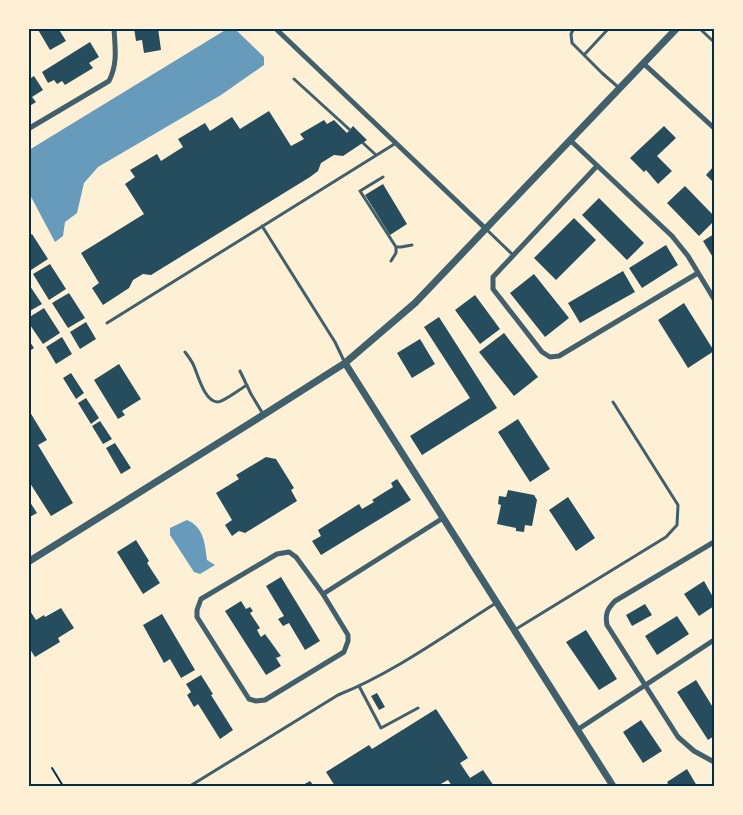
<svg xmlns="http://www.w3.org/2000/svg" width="743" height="815" font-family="'Fira Sans',sans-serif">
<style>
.water{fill:#669bbc}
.building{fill:#264d5e}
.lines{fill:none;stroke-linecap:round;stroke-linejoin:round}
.path{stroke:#003049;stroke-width:2}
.service{stroke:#3f606c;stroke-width:3}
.minor{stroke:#3f606c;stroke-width:5}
.tertiary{stroke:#3f606c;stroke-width:7}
.neatline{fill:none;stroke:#003049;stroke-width:2}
</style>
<rect width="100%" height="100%" fill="#fdf0d5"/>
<path class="water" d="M227 29 236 30 264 57V65L221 95 98 167 84 183 77 213 65 222 63 236 55 242 29 193V150Z
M187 520C204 527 205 544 207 560L215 565 200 574 194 572 170 535V528Z"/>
<path class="building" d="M37 28H58L66 41 50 50Z
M134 28H158L161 50 144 53 142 40 136 41Z
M90 42 99 57 89 63 93 68 65 85 62 81 57 84 54 80 48 83 42 72Z
M34 76 43 90 32 97 36 102 28 107V80Z
M269 111 291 146 304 139 300 134 324 120 327 124 334 120 347 133 353 126 367 140 343 156 334 155 321 163 318 171 310 177 151 275 143 274 133 280 129 288 103 305 92 288 99 283 81 253 144 214 125 184 135 177 130 170 157 154 161 161 183 147 178 139 205 123 210 131 232 117 240 129Z
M664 126 676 138 657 156 672 171 658 184 646 170 644 172 630 158Z
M714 166V183L706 175Z
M383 184 407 224 390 235 365 195Z
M685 186 714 216V221L699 236 667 203Z
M599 198 644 243 627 260 582 215Z
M574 218 596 240 556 280 534 258Z
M32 234 48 259 31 270 28 266V237Z
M714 234V259L703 241Z
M666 245 678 265 642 288 629 268Z
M50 264 66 289 49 300 33 274Z
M623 271 635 292 580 323 568 303Z
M534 274 569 318 545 337 510 293Z
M28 283 42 304 28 312Z
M69 293 85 318 68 328 52 303Z
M475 295 500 329 480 344 455 310Z
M684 303 714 351 688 368 658 320Z
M44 308 60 333 43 344 28 322V318Z
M439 317 497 408 422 455 410 436 470 398 424 327Z
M86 322 96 339 80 349 70 332Z
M504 333 538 377 514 396 479 352Z
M62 337 72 354 56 364 46 347Z
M28 339 34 348 28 352Z
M420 339 435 364 412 378 397 353Z
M119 364 141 399 122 411 125 415 118 419 94 380Z
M71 373 84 393 76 399 63 378Z
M86 398 99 418 91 424 78 403Z
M28 409 47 440 38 445 73 503 51 516 28 480Z
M518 419 550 469 530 482 498 432Z
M100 421 112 439 103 444 92 426Z
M115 443 131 468 121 474 106 448Z
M266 457 276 459 294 488 291 490 297 501 245 533 239 531 232 536 225 525 232 520 216 493 239 479 236 475Z
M397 479 411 500 321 555 312 541 321 536 318 530 359 504 362 509 374 502 372 500 393 487 391 483Z
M508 490 534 495 537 500 532 526 525 525 524 532 516 531V528L497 524 501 505 498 504 499 496 506 497Z
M568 497 595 538 576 551 549 510Z
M28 499 37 513 28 518Z
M136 540 149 561 147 563 160 583 143 594 117 552Z
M281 577 320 641 305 650 289 623 283 626 278 619 284 616 266 586Z
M704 581 714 599V606L699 616 684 594Z
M241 601 246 609 250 607 253 611 250 613 260 628 257 630 261 637 265 634 281 656 276 658 281 666 266 675 225 611Z
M645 604 652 615 632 626 626 615Z
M28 608 36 620 44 615 45 617 61 608 74 628 58 638 60 642 35 657 28 646Z
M162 614 195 670 181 678 170 659 164 663 143 625Z
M677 616 689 634 657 655 645 636Z
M586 630 617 679 599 690 566 642Z
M201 675 213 694 211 695 233 730 220 739 198 704 194 707 187 695 191 692 186 684Z
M696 680 714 709V736L708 740 677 692Z
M377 693 385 707 379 710 371 696Z
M436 709 468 758 460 763 470 778 483 770 494 786H452L448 780 437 786H335L326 772 369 745 372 749Z
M641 720 662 751 643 763 623 732Z
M687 769 697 786H669L667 782Z
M310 781 314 786H301Z"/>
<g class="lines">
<path class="path" d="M52 768 63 786"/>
<path class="service" d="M574 28 571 34 572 43 602 73 618 87
M699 28 714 42
M584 55 609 28
M294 79 350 130
M363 143 376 155
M383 177 360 191 396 247V253L391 261
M262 226 335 342 345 363
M486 229 513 255
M396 247H401L412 245
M107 323 396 143
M185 352C188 356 191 360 193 364 198 374 204 402 218 402 225 401 240 389 247 385
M240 371 251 394 263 414
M516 629 666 537 677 525 678 505 613 402
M359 686 381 728 418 708
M190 786 338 695C395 672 445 635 496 603"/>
<path class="minor" d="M275 28 486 229
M644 64 714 128
M28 129 109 81C118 63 115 48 114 28
M570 140 672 236 688 256 714 299
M597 166 493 277V289L542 352 550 357 559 356 698 273
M714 542 615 601C607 609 605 615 607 625L678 737 694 751 714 762
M289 552 296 557 323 594 348 635V641L344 652 265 700 256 701 249 699 197 617V610L201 599 277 554Z
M323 594 443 518
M577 730 714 640"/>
<path class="tertiary" d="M345 363 613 786
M28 562 268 412 345 363 415 303 677 28"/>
</g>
<rect width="743" height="815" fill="none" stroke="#fdf0d5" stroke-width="60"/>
<rect x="30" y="30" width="683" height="755" class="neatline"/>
</svg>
